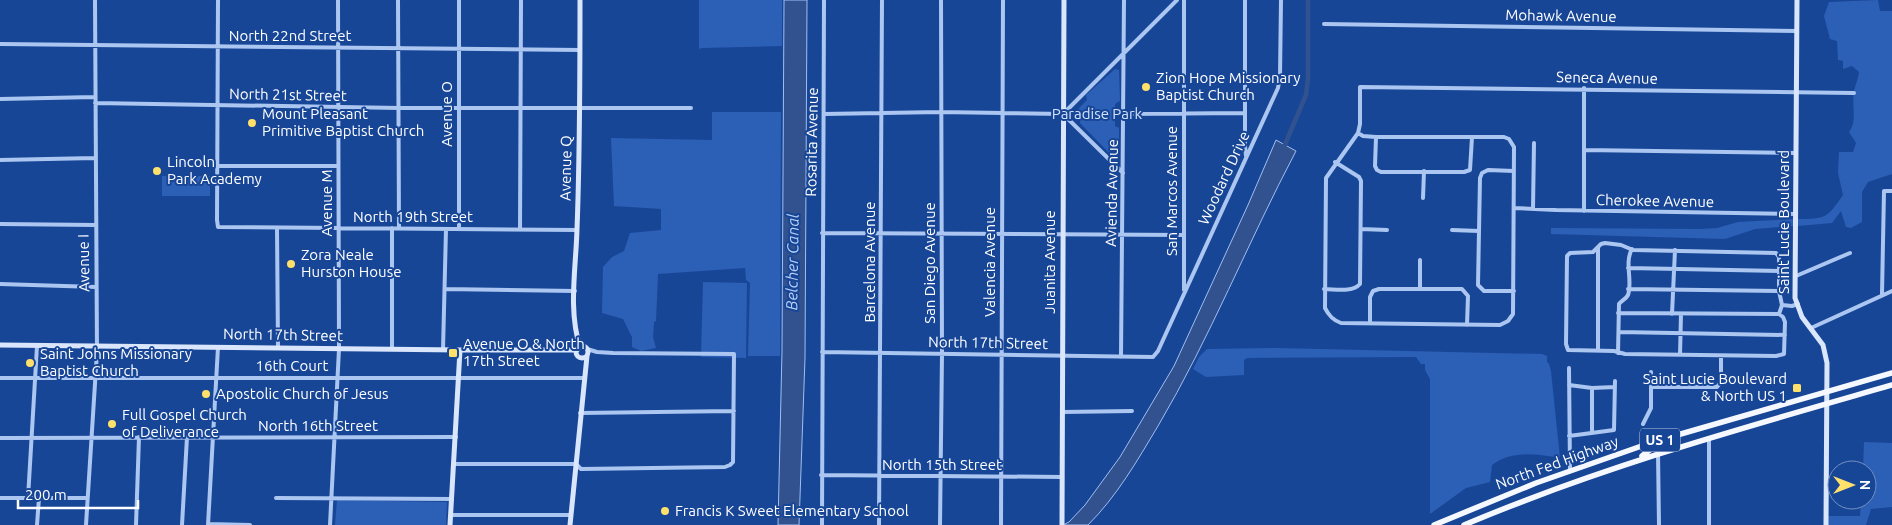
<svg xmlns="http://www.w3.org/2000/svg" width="1892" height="525" font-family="Ubuntu,sans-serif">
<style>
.green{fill:#2c5fb6}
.water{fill:#32528f;stroke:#9ebff3}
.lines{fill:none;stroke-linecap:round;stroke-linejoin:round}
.canal{stroke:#32528f;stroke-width:4.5}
.street{stroke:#abc6f1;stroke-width:4}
.secondary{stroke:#dae6fc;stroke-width:5}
.primary{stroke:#f5f8ff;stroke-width:5.5}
.poi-dot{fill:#ffe06b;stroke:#184697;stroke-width:2}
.labels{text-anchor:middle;stroke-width:4;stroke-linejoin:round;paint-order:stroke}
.shield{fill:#184697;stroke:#bac8e0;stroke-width:1}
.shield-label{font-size:14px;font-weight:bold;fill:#fff}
.street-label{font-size:15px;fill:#fff;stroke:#184697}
.poi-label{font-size:15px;fill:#fff;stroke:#184697;text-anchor:start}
.park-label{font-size:15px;fill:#d3e2fc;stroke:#184697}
.water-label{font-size:16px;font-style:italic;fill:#b8d0f7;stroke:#184697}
</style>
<rect width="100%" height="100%" fill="#184697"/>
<path class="green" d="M699 0H782V46L702 48 699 49Z
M1878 0 1880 11H1892V174L1868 182 1862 192V222L1851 228 1846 227 1841 211 1832 223 1798 226V219C1826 219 1827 218 1843 195L1838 173 1839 152H1853L1856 143 1849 132C1858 120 1851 106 1854 92 1855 85 1858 80 1859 72L1852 66 1843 69V61L1838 60 1837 41 1830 39 1824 16 1829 2Z
M1115 69 1119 70 1120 101 1115 104V126L1119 128V154L1113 157 1080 123V120L1078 118V109L1087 100 1086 95Z
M712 112H781L780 356H748L750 283 746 280 745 268 658 274 656 321 654 322 653 337 656 348 641 351 632 347V337L623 319 602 313 603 267 612 257 624 251 630 233 661 230V209L614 206 611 138 712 140Z
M162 176H210V196H162Z
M1794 219V226L1755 229 1725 239 1551 234V228L1700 229 1717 228 1738 222Z
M703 282 747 283 746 358 701 357Z
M1277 348 1542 354 1547 356V362L1549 364 1551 371 1560 458C1537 454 1512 450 1492 465L1490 482 1466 488 1430 514V379L1425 370V364H1421L1416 357 1247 358 1244 360V375L1206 377 1193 369 1199 357 1207 349Z
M1864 442 1892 443V507L1871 509 1866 525H1828V516H1860L1861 500H1867V470H1863Z
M337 500 447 502 446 525H335Z"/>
<path class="water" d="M784 0H807L805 358 799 525H778L782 351Z
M1276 140 1296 151C1248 242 1210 338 1158 426 1137 461 1117 496 1088 525H1063L1069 522 1085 505 1120 457 1174 366 1248 205Z"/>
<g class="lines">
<path class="canal" d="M1283 149 1306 95 1308 78V0"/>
<path class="street" d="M218 0 217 220 218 227 577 230
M398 0 399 228
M1245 0V146L1246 156
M1324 24 1797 31
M0 44 580 50
M0 99 95 97
M95 103 399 108H691
M824 114 941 112 1063 114
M1063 114 1177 0
M1124 114 1244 113
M1064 115 1123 173
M1358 133 1363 136 1376 137H1504L1509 139 1514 147 1513 314 1508 321 1500 325 1341 323C1333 320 1329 316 1325 308L1326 178 1358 133 1360 124V87L1854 93
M1376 137 1375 166 1377 170 1381 172H1464L1470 170 1472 137
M1584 150 1796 153
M0 160 95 158
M217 166H338
M1423 198 1424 171
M1514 208 1556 210 1796 214
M1533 208 1534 143
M1584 211V88
M0 224 95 225
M277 228 278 347
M459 229V0
M520 229 521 0
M1361 229 1387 230
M1452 230 1479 231
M822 233 1184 235
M1605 243 1621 245 1633 250 1776 253 1779 257V291L1782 305 1779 314 1783 317 1785 322 1784 354 1776 356 1625 354 1614 351 1568 350 1566 344 1567 256 1570 253 1593 252 1601 244Z
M1628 268 1780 271
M1796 276 1850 253
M0 284 96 287
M445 289 575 291
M1324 289C1335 289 1352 293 1360 284L1361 181 1359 177 1335 162
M1420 289V260
M1628 289 1779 291
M1184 290V0
M1514 291H1484L1478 285 1480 178 1482 173 1488 170 1514 171
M1882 294 1884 191H1892
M1782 305 1792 306 1798 304
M1618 313 1779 314
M1672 314 1675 250
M1370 323V297L1373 291 1379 289H1462L1468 296 1467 325
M1811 328 1892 291
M1619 332 1785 335
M392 349V228
M443 350 446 229
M1598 351V247
M822 352 1153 357 1158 351 1278 88 1280 76 1281 0
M1618 353 1619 304C1622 300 1626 299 1628 295 1633 281 1624 263 1632 249
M1680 355 1681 314
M1121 357 1124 0
M1569 368 1570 471
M0 378H584
M1569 385 1592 388 1615 387
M1651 387H1717L1721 382V356
M1592 388V433
M1063 412 1132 411
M580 413 734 411
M1643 424 1651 408V372
M1569 436 1614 430 1615 381
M0 438 456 437
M1709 438V525
M1658 453 1659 525
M454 464H576L581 469 725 467 730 465 733 462 734 354 613 353 597 352 587 349
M821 475 1062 477
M0 498H87
M28 498 37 346
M276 498 452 499
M451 515H571
M208 524 250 525
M37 525 39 498
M86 525 97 352 95 0
M136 525 139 437
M182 525 187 437
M208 525 218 347
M330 525 339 349 338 0
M822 525 824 0
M879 525 882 0
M940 525 942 354 941 0
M1001 525 1003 0"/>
<path class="secondary" d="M1797 0 1795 298 1802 317 1823 345 1827 363 1826 525
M0 345 460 350H577
M576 352a6 6 0 1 1 12 0a6 6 0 1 1-12 0Z
M580 347C568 310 576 268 577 229 580 153 580 76 580 0
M450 525 460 350
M570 525 587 356
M1062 525 1064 0"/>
<path class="primary" d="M1658 453 1662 444 1670 439
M1642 456 1651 449 1653 442
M1434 525 1536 483 1653 442 1892 373
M1464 525C1604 466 1746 427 1892 385"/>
</g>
<g class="poi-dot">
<circle cx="1146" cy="87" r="5"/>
<circle cx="252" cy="123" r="5"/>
<circle cx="157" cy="171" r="5"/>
<circle cx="291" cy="264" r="5"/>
<rect x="448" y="348" width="10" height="10" rx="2.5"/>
<circle cx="30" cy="363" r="5"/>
<rect x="1792" y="383" width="10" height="10" rx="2.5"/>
<circle cx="206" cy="394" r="5"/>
<circle cx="112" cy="424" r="5"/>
<circle cx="665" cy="511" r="5"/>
</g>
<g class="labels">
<rect class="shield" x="1640" y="428.5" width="40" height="23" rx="4"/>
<g class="shield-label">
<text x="1660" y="445">US 1</text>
</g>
<g class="street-label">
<text transform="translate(1561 16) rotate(1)" y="5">Mohawk Avenue</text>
<text x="290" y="41">North 22nd Street</text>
<text transform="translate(1607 78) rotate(1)" y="5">Seneca Avenue</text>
<text transform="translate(288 95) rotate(1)" y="5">North 21st Street</text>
<text transform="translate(447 114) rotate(-90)" y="5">Avenue O</text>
<text transform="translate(812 142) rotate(-89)" y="5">Rosarita Avenue</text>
<text transform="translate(566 168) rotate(-89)" y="5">Avenue Q</text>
<text transform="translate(1224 178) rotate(-65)" y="5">Woodard Drive</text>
<text transform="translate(1172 191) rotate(-90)" y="5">San Marcos Avenue</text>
<text transform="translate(1112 193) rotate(-89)" y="5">Avienda Avenue</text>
<text transform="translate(1655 201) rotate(1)" y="5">Cherokee Avenue</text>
<text transform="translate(327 203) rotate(-90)" y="5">Avenue M</text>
<text x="413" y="222">North 19th Street</text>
<text transform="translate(1784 222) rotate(-90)" y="5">Saint Lucie Boulevard</text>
<text transform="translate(870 262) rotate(-90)" y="5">Barcelona Avenue</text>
<text transform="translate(990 262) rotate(-90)" y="5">Valencia Avenue</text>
<text transform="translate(1050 262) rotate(-90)" y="5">Juanita Avenue</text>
<text transform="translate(84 263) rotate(-91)" y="5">Avenue I</text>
<text transform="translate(930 263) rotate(-90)" y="5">San Diego Avenue</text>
<text transform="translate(283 335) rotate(1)" y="5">North 17th Street</text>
<text transform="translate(988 343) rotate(1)" y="5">North 17th Street</text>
<text x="292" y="371">16th Court</text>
<text x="318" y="431">North 16th Street</text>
<text transform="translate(1557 463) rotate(-20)" y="5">North Fed Highway</text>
<text x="942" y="470">North 15th Street</text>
</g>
<g class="poi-label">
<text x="1156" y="83">Zion Hope Missionary<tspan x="1156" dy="17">Baptist Church</tspan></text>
<text x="262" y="119">Mount Pleasant<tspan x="262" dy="17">Primitive Baptist Church</tspan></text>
<text x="167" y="167">Lincoln<tspan x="167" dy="17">Park Academy</tspan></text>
<text x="301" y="260">Zora Neale<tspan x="301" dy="17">Hurston House</tspan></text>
<text x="463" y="349">Avenue O &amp; North<tspan x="463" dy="17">17th Street</tspan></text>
<text x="40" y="359">Saint Johns Missionary<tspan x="40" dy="17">Baptist Church</tspan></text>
<text x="1787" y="384" text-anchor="end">Saint Lucie Boulevard<tspan x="1787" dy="17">&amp; North US 1</tspan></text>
<text x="216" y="399">Apostolic Church of Jesus</text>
<text x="122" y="420">Full Gospel Church<tspan x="122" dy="17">of Deliverance</tspan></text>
<text x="675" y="516">Francis K Sweet Elementary School</text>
</g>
<g class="park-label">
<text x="1097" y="119">Paradise Park</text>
</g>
<g class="water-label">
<text transform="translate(792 262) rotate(-89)" y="6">Belcher Canal</text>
</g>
</g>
<g transform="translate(1852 485) rotate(90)"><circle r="24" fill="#184697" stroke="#7490c1"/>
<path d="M0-4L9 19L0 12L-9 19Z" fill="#ffe06b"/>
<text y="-8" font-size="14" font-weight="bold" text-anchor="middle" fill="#ffffff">N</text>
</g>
<path d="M18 500v8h120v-8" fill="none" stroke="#ffffff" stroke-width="2.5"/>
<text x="25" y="500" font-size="15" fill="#ffffff" stroke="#184697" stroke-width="4" paint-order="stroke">200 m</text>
</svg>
